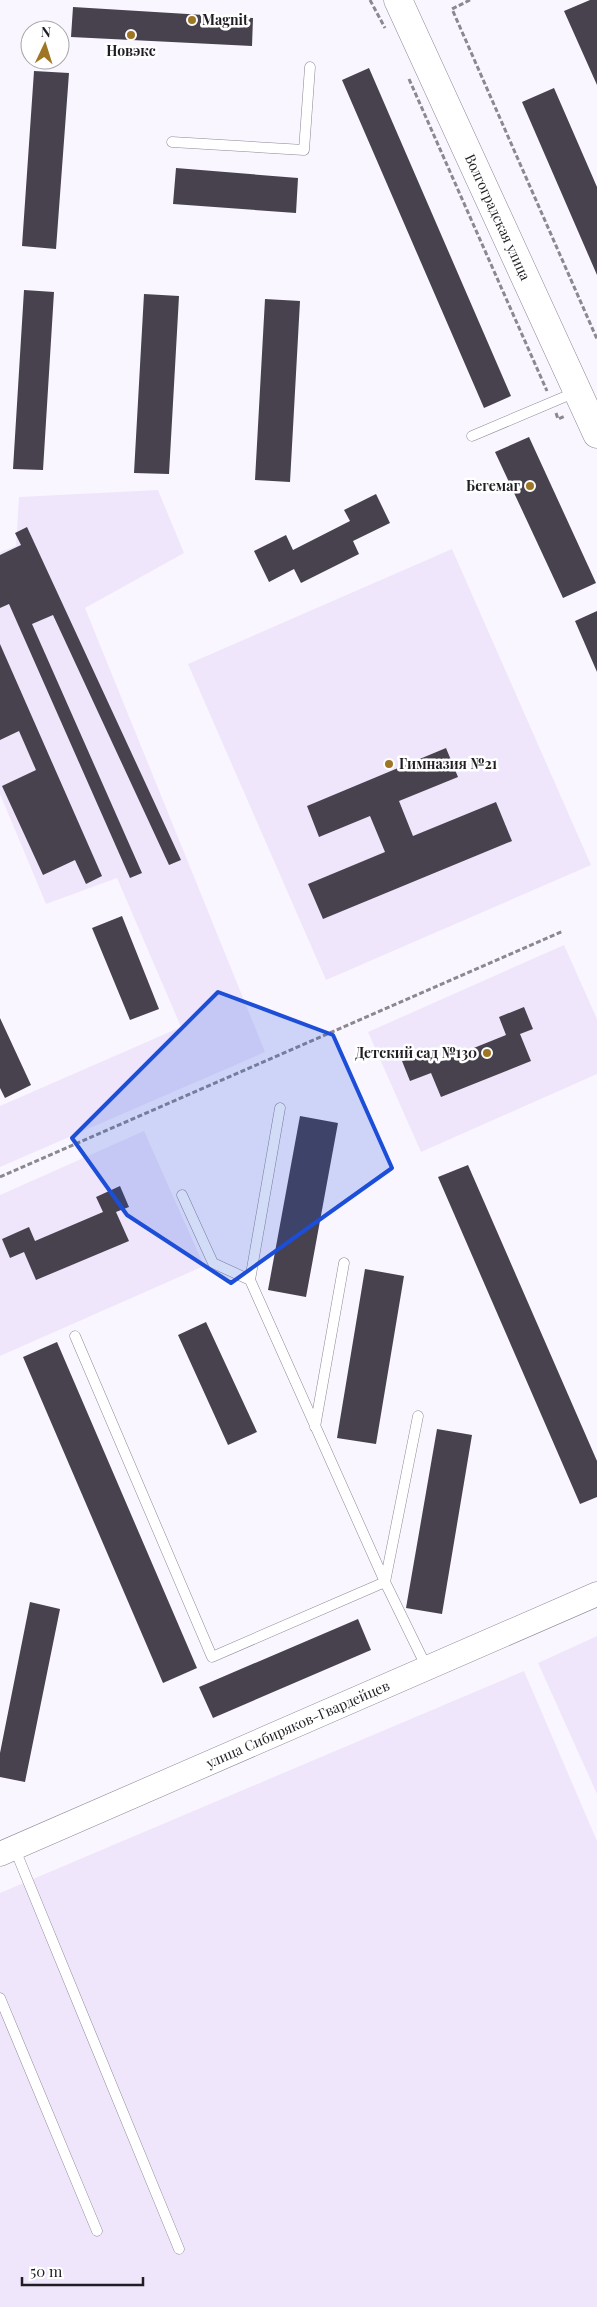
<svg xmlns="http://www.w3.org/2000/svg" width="597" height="2307" font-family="'Playfair Display',serif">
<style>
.built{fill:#efe6fc}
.building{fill:#47424e}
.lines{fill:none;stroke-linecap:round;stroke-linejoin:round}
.service-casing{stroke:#8d8895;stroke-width:11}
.tertiary-casing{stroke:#8d8895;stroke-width:25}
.secondary-casing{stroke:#8d8895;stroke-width:29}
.path{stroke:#8b8890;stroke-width:3;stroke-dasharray:5 2.5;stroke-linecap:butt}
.service{stroke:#fff;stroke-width:10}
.tertiary{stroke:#fff;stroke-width:24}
.secondary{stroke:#fff;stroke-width:28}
.marked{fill:#1d4ed8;fill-opacity:0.2;stroke:#1d4ed8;stroke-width:4;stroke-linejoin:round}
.poi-dot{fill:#9e7624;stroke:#fff;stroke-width:2}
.labels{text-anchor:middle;stroke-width:5;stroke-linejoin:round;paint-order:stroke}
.poi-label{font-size:14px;font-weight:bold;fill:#201d23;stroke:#fff;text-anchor:start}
.street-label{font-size:14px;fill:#201d23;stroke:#fff}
</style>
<rect width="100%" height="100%" fill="#f9f6ff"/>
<path class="built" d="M158 490 184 553 85 608 265 1052 0 1167V1106L181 1027 117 878 46 904 0 794V552L16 546 19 497Z
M452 549 591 865 326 980 188 664Z
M564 945 597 1019V1074L421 1152 368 1032Z
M144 1131 204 1266 0 1356V1195Z
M597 1636V1794L538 1663Z
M524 1671 597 1841V2307H0V1893Z"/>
<path class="building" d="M590 0H597V85L564 11Z
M73 7 253 18 252 46 71 37Z
M369 68 511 396 484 408 342 80Z
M34 71 69 73 56 249 22 246Z
M554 88 597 187V275L522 102Z
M176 168 298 178 296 213 173 204Z
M24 290 54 292 43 470 13 469Z
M144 294 179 296 169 474 134 473Z
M265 299 300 301 290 482 255 480Z
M529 437 596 583 563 598 495 452Z
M376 494 390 523 353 541 359 554 301 583 294 569 269 582 254 551 286 535 293 550 350 521 344 510Z
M27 527 181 860 169 865 53 615 32 624 142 873 130 878 9 604 0 608V555L21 545 15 533Z
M597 611V672L575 621Z
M0 644 102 876 86 884 75 860 43 875 2 786 36 770 19 731 0 740Z
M446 748 458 777 399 801 413 836 496 802 512 841 323 919 308 884 385 852 370 816 319 837 307 806Z
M122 916 159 1009 130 1020 92 928Z
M524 1007 533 1029 520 1034 531 1061 441 1097 431 1073 410 1081 402 1061 433 1049 439 1062 506 1035 499 1017Z
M0 1018 31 1085 5 1098 0 1088Z
M300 1116 338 1123 306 1297 268 1290Z
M468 1165 597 1461V1497L580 1504 438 1177Z
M120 1186 129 1207 116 1212 129 1241 36 1280 24 1252 10 1258 2 1239 29 1227 35 1241 103 1212 96 1197Z
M365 1269 404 1276 376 1444 337 1438Z
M206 1322 257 1432 228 1445 178 1335Z
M57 1342 197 1668 163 1683 23 1357Z
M437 1429 472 1435 442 1614 406 1608Z
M30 1602 60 1609 25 1782 0 1777V1753Z
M358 1619 371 1650 213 1718 199 1687Z"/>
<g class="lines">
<defs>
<path id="service" d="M172 142 304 150 310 67
M472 436 576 392
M280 1108 250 1280 385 1582 427 1668
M182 1195 213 1263 250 1280
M75 1336 212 1657 385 1582 418 1416
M315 1427 344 1263
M14 1847 179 2249
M0 1998 97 2231"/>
<g id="tertiary">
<path id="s1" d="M0 1854 597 1594"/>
</g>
<g id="secondary">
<path id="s2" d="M398 0 597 434"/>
</g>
</defs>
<use href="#service" class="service-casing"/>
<use href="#tertiary" class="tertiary-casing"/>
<use href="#secondary" class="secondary-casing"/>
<path class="path" d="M370 0 385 28
M470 0 452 9 597 339
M409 79 547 391
M556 413 558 419 565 416
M0 1177 563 931"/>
<use href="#service" class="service"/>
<use href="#tertiary" class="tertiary"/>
<use href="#secondary" class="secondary"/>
</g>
<path class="marked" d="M218 992 333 1035 392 1168 231 1283 127 1215 72 1138Z"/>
<g class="poi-dot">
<circle cx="192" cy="20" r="5"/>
<circle cx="131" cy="35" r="5"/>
<circle cx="530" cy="486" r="5"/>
<circle cx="389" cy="764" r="5"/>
<circle cx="487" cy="1053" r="5"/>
</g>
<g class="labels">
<g class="poi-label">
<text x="202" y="25">Magnit</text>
<text x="131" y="56" text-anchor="middle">Новэкс</text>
<text x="520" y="491" text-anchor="end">Бегемаг</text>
<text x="399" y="769">Гимназия №21</text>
<text x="477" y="1058" text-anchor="end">Детский сад №130</text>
</g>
<g class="street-label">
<text dy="5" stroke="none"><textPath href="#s2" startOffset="239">Волгоградская улица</textPath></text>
<text dy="5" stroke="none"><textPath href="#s1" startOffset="325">улица Сибиряков-Гвардейцев</textPath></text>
</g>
</g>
<g transform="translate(45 45) rotate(4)"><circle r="24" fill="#ffffff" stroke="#a6a5a7"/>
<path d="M0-4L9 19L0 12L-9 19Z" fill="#9e7624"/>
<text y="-8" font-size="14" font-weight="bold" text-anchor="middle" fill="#201d23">N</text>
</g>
<path d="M22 2277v8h121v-8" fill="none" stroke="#201d23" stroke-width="2.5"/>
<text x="30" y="2277" font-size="15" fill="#201d23" stroke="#ffffff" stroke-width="4" paint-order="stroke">50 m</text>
</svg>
